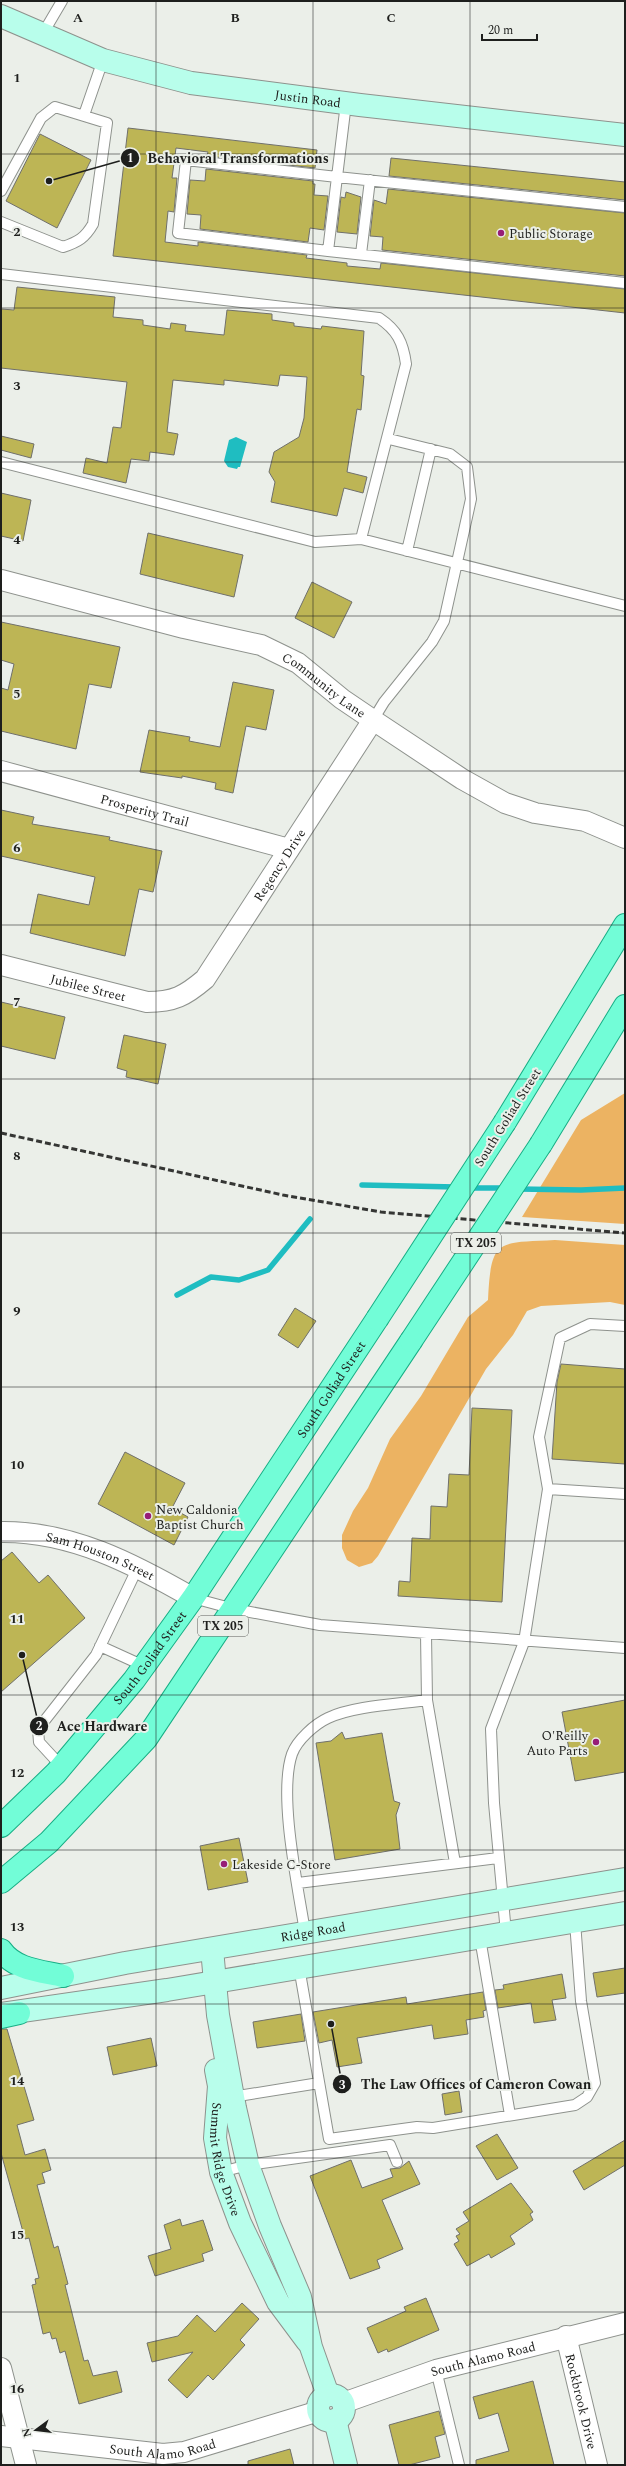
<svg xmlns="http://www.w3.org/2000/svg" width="626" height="2466" font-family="Spectral,serif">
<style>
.forest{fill:#ecb362}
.water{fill:#1fbdc1}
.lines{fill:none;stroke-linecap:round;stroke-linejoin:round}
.stream{stroke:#1fbdc1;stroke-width:5.5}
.building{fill:#bdb555;stroke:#70706b}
.lane-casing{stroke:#8e928d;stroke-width:12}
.street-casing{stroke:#8e928d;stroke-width:22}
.secondary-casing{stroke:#8e928d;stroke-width:24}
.primary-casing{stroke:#18ae85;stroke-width:24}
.lane{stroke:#fff;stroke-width:10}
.street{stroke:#fff;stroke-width:20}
.secondary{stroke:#b8feeb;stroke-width:22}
.primary{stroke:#72fdd7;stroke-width:22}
.rail{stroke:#353634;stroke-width:3;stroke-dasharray:6 3;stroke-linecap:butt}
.primary-bridge-casing{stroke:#18ae85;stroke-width:24;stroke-linecap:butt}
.primary-bridge{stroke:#72fdd7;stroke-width:22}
.grid{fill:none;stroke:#1e1f1d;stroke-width:1;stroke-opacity:0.55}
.poi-dot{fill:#971d77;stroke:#ebefe9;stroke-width:1.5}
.labels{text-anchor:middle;stroke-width:4;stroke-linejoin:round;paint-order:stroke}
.shield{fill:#ebefe9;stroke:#5c5d5a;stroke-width:1}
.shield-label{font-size:12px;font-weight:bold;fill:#1e1f1d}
.street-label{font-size:13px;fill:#1e1f1d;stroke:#ebefe9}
.poi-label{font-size:13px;fill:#1e1f1d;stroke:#ebefe9;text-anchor:start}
.grid-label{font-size:13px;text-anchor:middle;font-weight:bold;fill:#1e1f1d;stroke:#ebefe9;stroke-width:4;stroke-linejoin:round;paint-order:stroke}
.leader{fill:none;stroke:#1e1f1d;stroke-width:1.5}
.callout-dot{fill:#1e1f1d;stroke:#ebefe9;stroke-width:1.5}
.mark-label{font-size:12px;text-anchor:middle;font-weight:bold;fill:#fff}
.callout-label{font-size:14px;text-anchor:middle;font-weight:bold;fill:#1e1f1d;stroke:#ebefe9;stroke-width:4;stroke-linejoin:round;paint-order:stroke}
</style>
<rect width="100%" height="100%" fill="#ebefe9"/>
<path class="forest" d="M625 1093V1224L522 1217 581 1120Z
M555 1240 625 1245V1305L610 1302 541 1306 527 1311 513 1335 486 1369 378 1556 372 1563 359 1567 347 1560 342 1548V1535L353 1511 368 1488 390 1439 421 1396 468 1317 488 1300C491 1238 497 1243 555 1240Z"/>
<path class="water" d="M236 437 247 442 240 467H238L237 469 228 467 224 461 229 440Z"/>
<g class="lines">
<path class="stream" d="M362 1185 456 1187
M468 1188H506
M518 1189 581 1190 625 1188
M177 1295 211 1277 239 1280 268 1270 310 1219"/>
</g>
<path class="building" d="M128 128 317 150 315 168 207 156 208 152 176 148 172 178H177L174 212 168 211 165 242 198 246V242L307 255 306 258 347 263V266L380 269 381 263 625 289V313L113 256Z
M40 134 91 160 57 228 6 201Z
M391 158 625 182V200L389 176Z
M206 169 313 181V184H315L314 195 328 196 324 230 310 228 308 242 200 229 201 215 187 214 190 180 205 181Z
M388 189 625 213V276L382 250 383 237 370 236 374 200 386 204Z
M346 192 361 197 357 234 337 232 341 197 345 198Z
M17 287 115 297 113 317 143 320V325L170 329 171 323 186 325 185 331 224 335 227 310 272 314V320L294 323V326L321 329 322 326 364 331 361 375 364 376 361 410 357 409 347 472 367 477 363 493 344 488 337 516 271 502 275 482 269 472 274 452 299 437 304 418 307 377 280 375 278 386 224 380V385L173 380 167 432 178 434 174 455 150 452 149 461 131 459 126 483 83 473 86 458 107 463 113 427 121 428 127 382 1 368V309L14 310Z
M1 436 34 444 31 458 1 450Z
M1 493 31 500 23 541 1 536Z
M148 533 243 555 234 597 140 574Z
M312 582 352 602 334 638 295 618Z
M1 622 120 647 111 688 89 684 76 749 1 731V688L8 690 14 664 1 660Z
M233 682 274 690 266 730 246 726 233 793 215 789 216 783 182 776V778L140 772 149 730 190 737 189 741 220 747Z
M1 810 34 817 32 824 110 837 109 840 162 851 153 892 139 889 125 956 30 933 38 894 89 905 95 877 1 856Z
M1 1002 65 1017 55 1059 1 1046Z
M124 1035 166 1044 158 1084 126 1077 127 1071 117 1068Z
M295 1308 316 1321 298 1348 278 1335Z
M561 1364 625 1369V1464L552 1459 557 1382Z
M472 1408 512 1410 502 1602 398 1596 399 1581 410 1582 412 1538 430 1539 431 1506 447 1507 449 1474 469 1475Z
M125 1452 185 1483 172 1508 188 1517 174 1545 98 1504Z
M12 1552 39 1583 48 1575 85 1618 1 1692V1561Z
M625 1700V1772L575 1781 562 1712Z
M342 1732 345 1739 382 1733 394 1801 400 1803 396 1815 400 1849 335 1860 316 1743 331 1741Z
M239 1838 248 1882 208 1890 200 1846Z
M625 1968V1993L597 1997 593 1973Z
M562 1974 566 1998 552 2000 556 2020 534 2023 531 2003 498 2008 495 1990 504 1989 503 1985Z
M483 1992 486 2010 483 2011 484 2017 466 2020 468 2034 434 2039 432 2025 357 2038 362 2063 337 2067 332 2040 319 2043 313 2012 406 1997 407 2004Z
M301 2014 305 2041 257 2048 253 2022Z
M1 2029H7L34 2120 17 2125 25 2155 45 2149 51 2170 42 2173 45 2183 37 2185 54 2248 58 2246 68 2284 65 2285 84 2361 88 2360 93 2376 117 2371 122 2392 79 2404 65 2351 60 2353 56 2338 52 2339 50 2332 43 2334 32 2285 36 2284 35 2279 39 2278 29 2238 25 2239 1 2153Z
M151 2038 157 2066 113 2075 107 2047Z
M459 2091 462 2112 445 2115 442 2094Z
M497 2134 518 2168 497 2180 476 2146Z
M625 2140V2165L584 2190 573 2171Z
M351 2160 362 2188 393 2177 390 2169 400 2168 409 2161 420 2184 382 2200 403 2249 377 2260 380 2268 350 2279 310 2176Z
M511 2183 533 2212 530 2214 533 2220 510 2236 515 2244 491 2258 489 2254 467 2266 454 2244 459 2241 456 2236 460 2234 456 2229 469 2221 463 2212Z
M180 2219 182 2226 203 2220 213 2250 202 2254 204 2261 155 2276 148 2256 171 2249 164 2225Z
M426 2298 439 2330 388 2352 387 2349 378 2353 367 2328 406 2311 404 2307Z
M242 2303 259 2319 240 2340 245 2345 213 2380 208 2375 187 2398 168 2380 193 2352 152 2362 147 2343 178 2336 197 2315 215 2332Z
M533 2381 554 2465H476V2460L509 2451 498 2413 479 2419 473 2397Z
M439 2411 445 2434 435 2437 440 2457 409 2465H399L389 2425Z
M290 2449 294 2465H248V2461Z"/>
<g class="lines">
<defs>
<path id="lane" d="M42 35 62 1
M346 103 337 177 625 207
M84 115 103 60
M186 160 337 177 328 251 178 233Z
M1 191 41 118 55 107 107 123 93 224C85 238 78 242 63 247L1 222
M328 251 625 283
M361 254 370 180
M1 274 379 318C397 330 403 342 406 364L361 539
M1 462 315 542 361 539 625 606
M407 551 431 449
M373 720 384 702 432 642 444 621 471 499 467 467 450 454 389 439
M548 1489 539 1437 560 1338 590 1324 625 1326
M193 1598 234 1609 320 1625 625 1648
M426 1634 427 1700
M100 1646 144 1666
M62 1767 39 1742 38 1729 96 1655 138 1567
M298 1883 498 1858
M305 1932C298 1887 278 1795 292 1754 297 1740 315 1724 328 1718 353 1706 399 1704 427 1700L455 1863
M506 1933 494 1803 491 1729 524 1642 548 1489 625 1494
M480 1938 510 2115
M299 1967 329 2139 417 2127 433 2128 575 2105 587 2097 595 2083 581 2001 575 1922
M232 2097 319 2083
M221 2172 248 2165 390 2145 397 2162
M436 2370 459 2465"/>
<g id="street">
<path id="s1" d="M1 580 184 628 261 645 298 663 342 699 373 720 462 779 505 803 535 813 585 821 625 838"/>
<path id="s2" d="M1 771 289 849"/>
<path id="s3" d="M1 965 147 1002C174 1002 185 996 205 979L373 720"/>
<path id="s4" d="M1 1532C71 1531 134 1564 193 1598"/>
<path id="s5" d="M566 2336 597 2465"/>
<path d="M1 2368 26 2465"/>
<path id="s6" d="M343 2403 436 2370 625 2323"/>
<path id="s7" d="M1 2436 163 2454 184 2452 319 2411"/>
</g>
<g id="secondary">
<path id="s8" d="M1 16 103 60 191 83 360 105 625 135"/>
<path d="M212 1949 218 2015 235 2108 248 2165 270 2226 300 2297 311 2347 328 2395"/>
<path id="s9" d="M1 1988 125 1963 625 1879"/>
<path d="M1 2014 167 1990 625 1913"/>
<path id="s10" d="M216 2070 219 2086 215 2138 221 2172 240 2223 278 2302 307 2341"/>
<circle cx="331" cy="2408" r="13"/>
<path d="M335 2420 346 2465"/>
</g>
<g id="primary">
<path d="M505 1122 625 925"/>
<path d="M541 1144 625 1006"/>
<path id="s11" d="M1 1826 56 1773 134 1680 193 1598 377 1319"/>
<path d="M1 1882 49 1842 146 1739 411 1341"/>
<path d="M1 1950C15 1970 41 1971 63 1976"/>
<path d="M1 2017 19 2013"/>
</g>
</defs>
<use href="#lane" class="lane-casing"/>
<use href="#street" class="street-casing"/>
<use href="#secondary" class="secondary-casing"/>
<use href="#primary" class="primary-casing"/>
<use href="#lane" class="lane"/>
<use href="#street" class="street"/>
<use href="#secondary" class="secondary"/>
<use href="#primary" class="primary"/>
<path class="rail" d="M1 1133 283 1195 381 1212 625 1233"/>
<defs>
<path id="primary-bridge" d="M377 1319 505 1122
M411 1341 541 1144"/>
</defs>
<use href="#primary-bridge" class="primary-bridge-casing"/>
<use href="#primary-bridge" class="primary-bridge"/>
</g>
<path class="grid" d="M156 1V2465M313 1V2465M470 1V2465M1 154H625M1 308H625M1 462H625M1 616H625M1 771H625M1 925H625M1 1079H625M1 1233H625M1 1387H625M1 1541H625M1 1695H625M1 1850H625M1 2004H625M1 2158H625M1 2312H625"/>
<g class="poi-dot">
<circle cx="501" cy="233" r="4"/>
<circle cx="148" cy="1516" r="4"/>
<circle cx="596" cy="1742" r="4"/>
<circle cx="224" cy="1864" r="4"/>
</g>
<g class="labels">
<g class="shield">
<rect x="451" y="1233" width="50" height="20" rx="3"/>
<rect x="198" y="1616" width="50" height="20" rx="3"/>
</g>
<g class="shield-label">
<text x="476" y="1247">TX 205</text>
<text x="223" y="1630">TX 205</text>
</g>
<g class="street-label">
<text dy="5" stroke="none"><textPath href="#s8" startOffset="320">Justin Road</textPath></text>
<text dy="5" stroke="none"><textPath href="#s1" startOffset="343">Community Lane</textPath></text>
<text dy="5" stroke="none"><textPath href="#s2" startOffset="149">Prosperity Trail</textPath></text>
<text dy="5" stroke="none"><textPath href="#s3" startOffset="351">Regency Drive</textPath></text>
<text dy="5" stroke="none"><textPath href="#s3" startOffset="90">Jubilee Street</textPath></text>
<text transform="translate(507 1117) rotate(-58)" y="5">South Goliad Street</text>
<text dy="5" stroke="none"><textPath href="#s11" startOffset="549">South Goliad Street</textPath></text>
<text dy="5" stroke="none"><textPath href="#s4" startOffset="103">Sam Houston Street</textPath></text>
<text dy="5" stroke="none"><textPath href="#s11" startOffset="225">South Goliad Street</textPath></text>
<text dy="5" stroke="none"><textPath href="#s9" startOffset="317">Ridge Road</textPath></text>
<text dy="5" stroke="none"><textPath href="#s10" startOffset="91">Summit Ridge Drive</textPath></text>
<text dy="5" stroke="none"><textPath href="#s6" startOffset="147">South Alamo Road</textPath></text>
<text dy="5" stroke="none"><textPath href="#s5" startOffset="67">Rockbrook Drive</textPath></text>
<text dy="5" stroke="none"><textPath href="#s7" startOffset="163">South Alamo Road</textPath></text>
</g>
<g class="poi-label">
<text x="509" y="238">Public Storage</text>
<text x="156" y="1514">New Caldonia<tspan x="156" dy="15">Baptist Church</tspan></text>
<text x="588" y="1740" text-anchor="end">O'Reilly<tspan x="588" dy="15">Auto Parts</tspan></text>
<text x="232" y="1869">Lakeside C-Store</text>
</g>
</g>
<g class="grid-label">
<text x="78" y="22">A</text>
<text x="235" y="22">B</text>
<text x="391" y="22">C</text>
<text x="17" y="82">1</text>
<text x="17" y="236">2</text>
<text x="17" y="390">3</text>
<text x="17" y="544">4</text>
<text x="17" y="698">5</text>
<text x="17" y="852">6</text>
<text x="17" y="1006">7</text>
<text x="17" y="1160">8</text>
<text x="17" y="1315">9</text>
<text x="17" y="1469">10</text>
<text x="17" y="1623">11</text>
<text x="17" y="1777">12</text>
<text x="17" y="1931">13</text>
<text x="17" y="2085">14</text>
<text x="17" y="2239">15</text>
<text x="17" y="2393">16</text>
</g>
<path class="leader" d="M49 181L130 158M22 1655L39 1726M331 2024L342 2084"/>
<g class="callout-dot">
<circle cx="49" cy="181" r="4"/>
<circle cx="22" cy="1655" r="4"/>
<circle cx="331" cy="2024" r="4"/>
<circle cx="130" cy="158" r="10"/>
<circle cx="39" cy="1726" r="10"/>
<circle cx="342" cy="2084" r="10"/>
</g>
<g class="mark-label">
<text x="130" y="162">1</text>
<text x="39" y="1730">2</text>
<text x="342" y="2089">3</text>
</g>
<g class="callout-label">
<text x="238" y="163">Behavioral Transformations</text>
<text x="102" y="1731">Ace Hardware</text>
<text x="476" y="2089">The Law Offices of Cameron Cowan</text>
</g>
<rect width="626" height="2466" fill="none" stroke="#1e1f1d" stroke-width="4"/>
<g transform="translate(36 2430) rotate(255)" stroke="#ebefe9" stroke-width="3" paint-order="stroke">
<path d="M0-3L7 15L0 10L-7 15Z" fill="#1e1f1d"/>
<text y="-6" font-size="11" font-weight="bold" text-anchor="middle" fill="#1e1f1d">N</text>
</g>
<path d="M482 34v6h55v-6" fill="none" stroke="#1e1f1d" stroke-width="2"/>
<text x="488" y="34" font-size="12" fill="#1e1f1d" stroke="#ebefe9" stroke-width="3" paint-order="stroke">20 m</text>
</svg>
